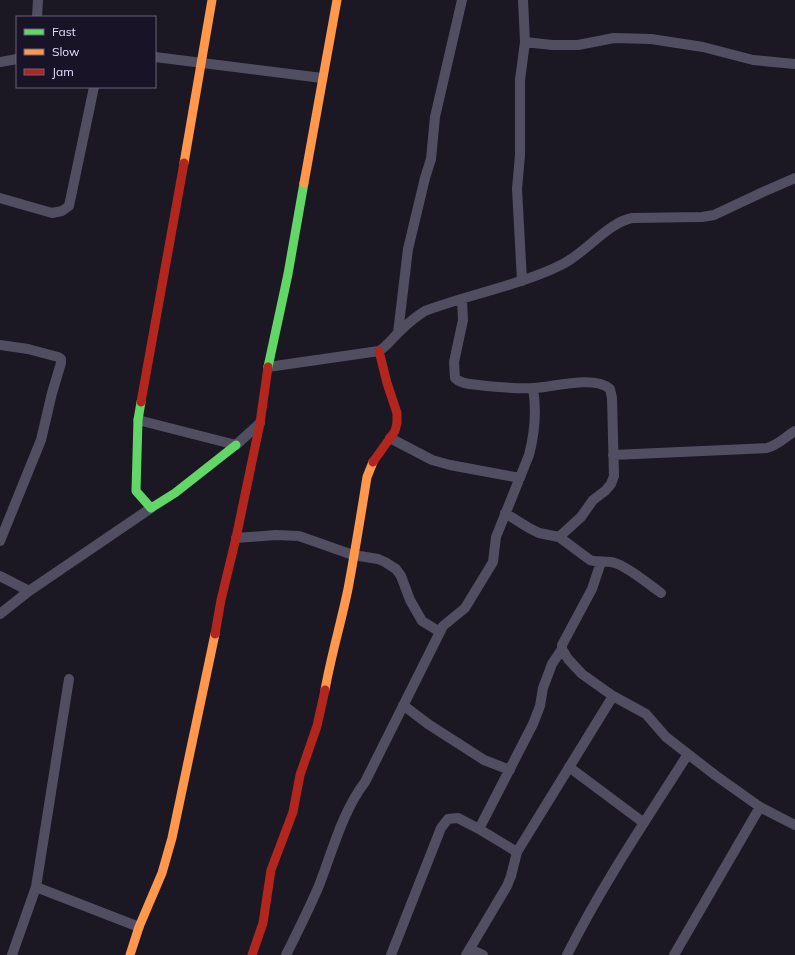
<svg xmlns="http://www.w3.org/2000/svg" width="795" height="955" font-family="Mulish,sans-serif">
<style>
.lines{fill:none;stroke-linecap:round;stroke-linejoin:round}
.street{stroke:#514e62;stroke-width:10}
.fast{stroke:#63d668;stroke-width:9}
.slow{stroke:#ff974d;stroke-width:9}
.jam{stroke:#b3261e;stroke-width:9}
</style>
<rect width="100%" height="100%" fill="#1b1823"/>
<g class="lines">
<path class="street" d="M37 17 38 0
M525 42 552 45H578L614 38 651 39 703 47 753 60 795 64
M155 57 322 78
M0 62 17 59
M0 198 52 213 62 211 69 206 94 87
M522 281 517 189 520 155V80L525 42 523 0
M462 299 463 320 454 362 455 378C461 384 470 384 478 385 496 387 516 389 534 388 553 387 595 375 610 389L612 398 614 476 611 484 605 491 593 500 581 517 559 537
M398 333 408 249 425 178 431 159 435 117 462 0
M0 345 28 349 58 357 61 359V363L52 393 41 440 0 541
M268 367 379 351C387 346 391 340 398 333 406 325 415 317 425 311 470 294 518 286 561 265 586 253 607 223 632 218L702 217 714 215 763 192 795 178
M138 420 236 445 260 423
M390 438 432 460 450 465 520 478
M613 455 767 448C778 445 785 437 795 431
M505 513 529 528 539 533 559 537 590 560C598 563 607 560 615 563 630 568 648 584 661 593
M236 538 276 535 299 536 353 555 378 559 385 562 396 569 401 576 410 600 422 621 440 632 443 626 465 608 493 562 496 537 529 455C535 432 537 412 533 388
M601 562 592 589 562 645V649L568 659 582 674 613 696 646 714 666 737 715 775 760 807 795 825
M0 576 29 591
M0 614 29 591 151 508
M403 705 428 724 484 760 510 770
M569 767 644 823
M479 829 533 724 540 706 543 688 552 664 562 649
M36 887 139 927
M470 949 483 955
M12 955 36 887 69 679
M286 955C297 933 308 911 318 888 332 853 342 812 365 782L440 632
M391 955 441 828 448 819 458 818 479 829 517 852
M466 955 507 886 511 876 517 852 613 696
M567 955C602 885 646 820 688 754
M674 955 760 807"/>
<path class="fast" d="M268 367 288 274 304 183
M141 402 138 420 136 491 151 508 175 493 236 445"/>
<path class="slow" d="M184 163 212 0
M304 183 337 0
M325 690C331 656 341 623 348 589 355 552 361 514 367 477L373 462
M130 955 139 927 162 873 172 838 215 634"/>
<path class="jam" d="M141 402 184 163
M373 462 395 431 397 423V413L387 383 379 351
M215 634 221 600 236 538 260 423 268 367
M252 955 263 923 271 870 293 812 300 775 317 726 325 690"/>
</g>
<rect x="16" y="16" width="140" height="72" fill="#191328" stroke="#6a647c"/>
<rect x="24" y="29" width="20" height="6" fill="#63d668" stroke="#6a647c"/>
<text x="52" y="36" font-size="12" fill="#e4ddfb">Fast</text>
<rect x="24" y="49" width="20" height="6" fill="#ff974d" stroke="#6a647c"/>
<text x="52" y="56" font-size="12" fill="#e4ddfb">Slow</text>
<rect x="24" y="69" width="20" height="6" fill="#b3261e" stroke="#6a647c"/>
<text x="52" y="76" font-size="12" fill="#e4ddfb">Jam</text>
</svg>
